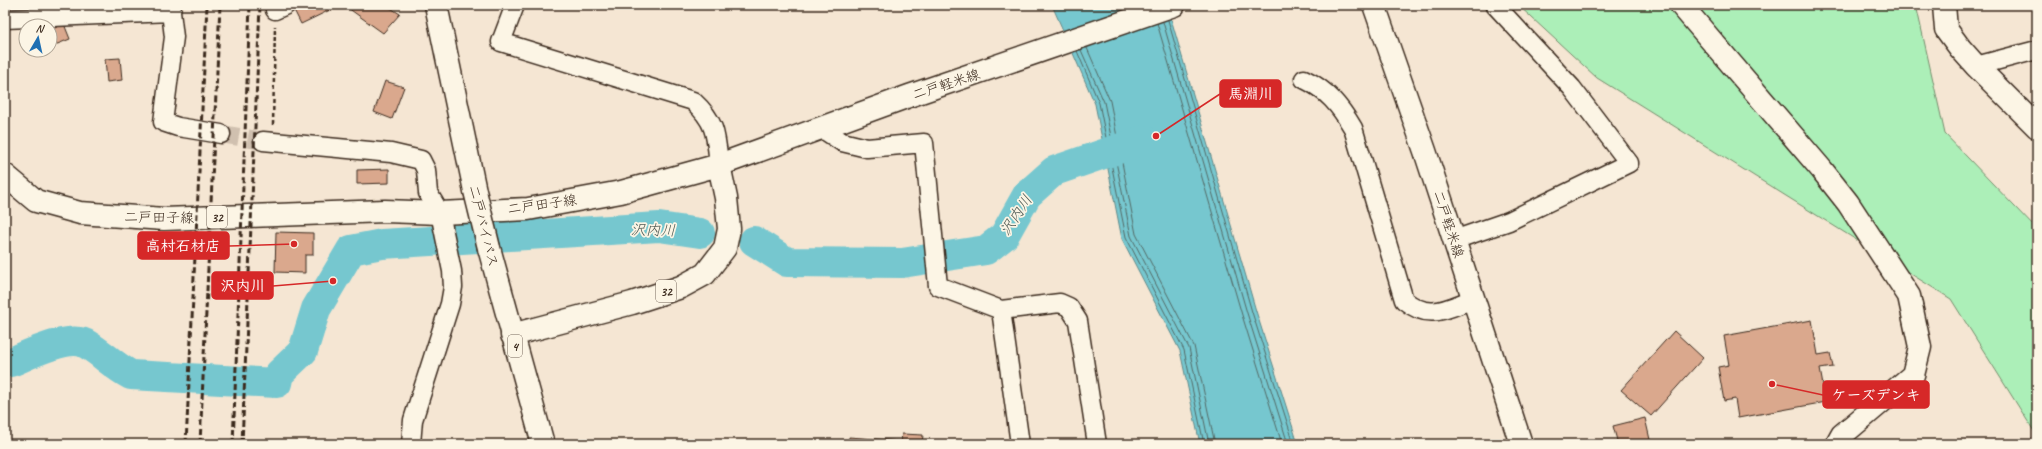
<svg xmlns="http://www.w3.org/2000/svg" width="2042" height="449" font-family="Caveat,'Klee One',sans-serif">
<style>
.green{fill:#acefb8;stroke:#748c6b}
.water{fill:#76c7cf;stroke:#5e8888}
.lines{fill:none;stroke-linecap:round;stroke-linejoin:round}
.shore{stroke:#536965;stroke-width:1}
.river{stroke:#76c7cf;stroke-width:30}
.building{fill:#daa88d;stroke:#3b2a1e}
.street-tunnel{stroke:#d0c0af;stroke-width:18;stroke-dasharray:18 9;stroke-linecap:butt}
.street-casing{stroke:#3b2a1e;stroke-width:21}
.secondary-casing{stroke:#3b2a1e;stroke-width:25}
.primary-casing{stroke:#3b2a1e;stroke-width:25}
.highway-casing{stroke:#3b2a1e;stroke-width:25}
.path{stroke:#3b2a1e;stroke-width:2.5;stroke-dasharray:4 3;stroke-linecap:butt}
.street{stroke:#fcf5e5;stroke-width:18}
.secondary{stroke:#fcf5e5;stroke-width:22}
.primary{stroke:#fcf5e5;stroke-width:22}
.highway{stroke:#fcf5e5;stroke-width:22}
.rail{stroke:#3b2a1e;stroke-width:3;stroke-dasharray:6 3;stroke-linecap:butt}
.highway-bridge-casing{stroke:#3b2a1e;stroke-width:25;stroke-linecap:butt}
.highway-bridge{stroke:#fcf5e5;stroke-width:22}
.labels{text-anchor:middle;stroke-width:3.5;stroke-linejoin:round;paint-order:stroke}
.shield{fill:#fcf5e5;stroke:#75675a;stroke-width:1}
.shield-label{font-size:13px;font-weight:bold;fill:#3b2a1e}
.street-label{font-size:14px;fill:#3b2a1e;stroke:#fcf5e5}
.water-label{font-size:15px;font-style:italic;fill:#4d5953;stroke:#fcf5e5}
.leader{fill:none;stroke:#d62828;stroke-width:1.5}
.callout-dot{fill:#d62828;stroke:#fcf5e5;stroke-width:1.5}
.callout{fill:#d62828;stroke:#d62828;stroke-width:1.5}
.callout-label{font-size:15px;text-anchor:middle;font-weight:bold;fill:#fff}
</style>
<rect width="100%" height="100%" fill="#f5e6d3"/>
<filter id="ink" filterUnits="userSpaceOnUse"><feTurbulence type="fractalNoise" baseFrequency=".025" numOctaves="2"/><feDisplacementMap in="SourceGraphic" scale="8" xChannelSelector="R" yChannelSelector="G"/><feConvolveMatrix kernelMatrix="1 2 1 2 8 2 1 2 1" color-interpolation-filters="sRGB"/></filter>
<g filter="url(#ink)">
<path class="green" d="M1518 5H1916L1945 134 2037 230V436L1951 299 1597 78Z"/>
<path class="water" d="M1052 5H1167L1256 311 1298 444H1200L1180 351 1122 239 1095 104Z"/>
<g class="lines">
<path class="shore" d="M1168 20 1252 312 1294 444
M1163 22 1247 313 1288 444
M1157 23 1242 315 1282 444
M1087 48 1110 101 1136 234 1194 346 1215 444
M1081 50 1104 102 1131 236 1189 348 1209 444
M1077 51 1099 103 1126 237 1184 350 1204 444"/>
<path class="river" d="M754 241 787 262 902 263 986 250 1004 236 1027 195 1054 171 1144 140
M5 362H11C28 355 71 333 88 345 103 354 115 367 131 375L277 383 279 374 303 351 316 309 351 250 382 244 659 227 700 233"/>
</g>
<path class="building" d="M295 5H330L332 9 301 24 292 6Z
M351 5H391L389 7 400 14 383 33 348 8Z
M64 24 70 39 50 47V30Z
M120 58 122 80 107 82 105 59Z
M385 81 404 87 392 119 374 112Z
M389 169V183L357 184V170Z
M276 232 313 233V255H305V273L275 272Z
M1812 320 1818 355 1830 353 1833 367 1820 369 1826 402 1738 418 1735 399 1724 401 1718 367 1729 365 1724 336Z
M1674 331 1703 358 1651 416 1621 390Z
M1645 418 1651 444H1618L1613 426Z
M902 434 923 435 922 444H849V437L901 441Z"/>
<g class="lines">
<path class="street-tunnel" d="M221 134 263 141"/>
<defs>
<path id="street" d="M172 5 171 12 174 37 163 122 178 127 221 134
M515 5 501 42 693 101C716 122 716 135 719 165
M275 10 286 5
M5 19 171 12
M1976 66 2037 50
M1304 79C1327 90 1340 106 1353 128L1404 300C1429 321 1446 309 1473 299
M821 128 842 142 867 148 924 143 938 286 1001 310 1060 303 1069 307 1078 321 1097 444
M263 141 391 153 421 160 426 170 428 193 440 213 452 271 453 287 450 304 413 420 411 444
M1454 240 1509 221 1629 163 1572 88 1495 5
M1001 310 1020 444"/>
<path id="secondary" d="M1374 5 1425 151 1521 444
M1681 5 1822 170 1848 203 1909 296 1920 347 1913 375 1842 435 1837 444
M1944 5 1946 29 1960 48 1976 66 2037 127
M719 165 909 96 1174 5"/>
<path id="primary" d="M5 175 36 201 80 213 164 219 385 211 440 213 528 209 621 192 719 165 726 198 729 229 725 248 705 274 681 287 632 303 512 335"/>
<path id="highway" d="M436 5 475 191
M489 248 543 444"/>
</defs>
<use href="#street" class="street-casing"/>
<use href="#secondary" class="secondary-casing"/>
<use href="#primary" class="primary-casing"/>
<use href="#highway" class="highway-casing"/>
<path class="path" d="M273 125 275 26"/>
<use href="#street" class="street"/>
<use href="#secondary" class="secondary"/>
<use href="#primary" class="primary"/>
<use href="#highway" class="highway"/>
<path class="rail" d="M186 444 207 5
M200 444 220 5
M233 444 250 5
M242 444 260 5"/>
<defs>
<path id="highway-bridge" d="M475 191 489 248"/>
</defs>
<use href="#highway-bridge" class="highway-bridge-casing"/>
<use href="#highway-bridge" class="highway-bridge"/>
</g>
</g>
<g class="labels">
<g class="shield">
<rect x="207" y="206" width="20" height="22" rx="3"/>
<rect x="656" y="280" width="20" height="22" rx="3"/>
<rect x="508" y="335" width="14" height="22" rx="3"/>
</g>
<g class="shield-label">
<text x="217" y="222">32</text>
<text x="666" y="296">32</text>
<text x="515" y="351">4</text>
</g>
<g class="street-label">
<text transform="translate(946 84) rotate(-18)" y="5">二戸軽米線</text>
<text transform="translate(542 204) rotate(-8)" y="5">二戸田子線</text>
<text transform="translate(159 217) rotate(1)" y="5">二戸田子線</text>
<text transform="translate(1449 224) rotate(72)" y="5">二戸軽米線</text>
<text transform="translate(484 226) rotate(76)" y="5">二戸バイパス</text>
</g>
<g class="water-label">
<text transform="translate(1016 215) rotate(-56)" y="5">沢内川</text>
<text transform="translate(653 230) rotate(1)" y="5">沢内川</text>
</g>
</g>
<path class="leader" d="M1156 136L1220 94M294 244L229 246M333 281L273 286M1772 384L1823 395"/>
<g class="callout-dot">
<circle cx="1156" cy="136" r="4"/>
<circle cx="294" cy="244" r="4"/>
<circle cx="333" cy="281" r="4"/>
<circle cx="1772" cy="384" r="4"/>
</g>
<g class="callout">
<rect x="1220" y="80" width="61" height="27" rx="4"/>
<rect x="138" y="232" width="91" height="27" rx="4"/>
<rect x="212" y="272" width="61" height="27" rx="4"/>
<rect x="1823" y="381" width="106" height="27" rx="4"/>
</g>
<g class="callout-label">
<text x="1251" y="99">馬淵川</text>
<text x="183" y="251">高村石材店</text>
<text x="243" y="291">沢内川</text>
<text x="1876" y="400">ケーズデンキ</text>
</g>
<rect width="2042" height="449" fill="none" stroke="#fcf5e5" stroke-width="20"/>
<rect x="10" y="10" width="2022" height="429" fill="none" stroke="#3b2a1e" stroke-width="1.5" filter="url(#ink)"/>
<g transform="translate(38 38) rotate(9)"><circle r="19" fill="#fcf5e5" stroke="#afa495"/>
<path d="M0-3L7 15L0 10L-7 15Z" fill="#1f6fb2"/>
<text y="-6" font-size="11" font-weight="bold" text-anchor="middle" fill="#3b2a1e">N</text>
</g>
</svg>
